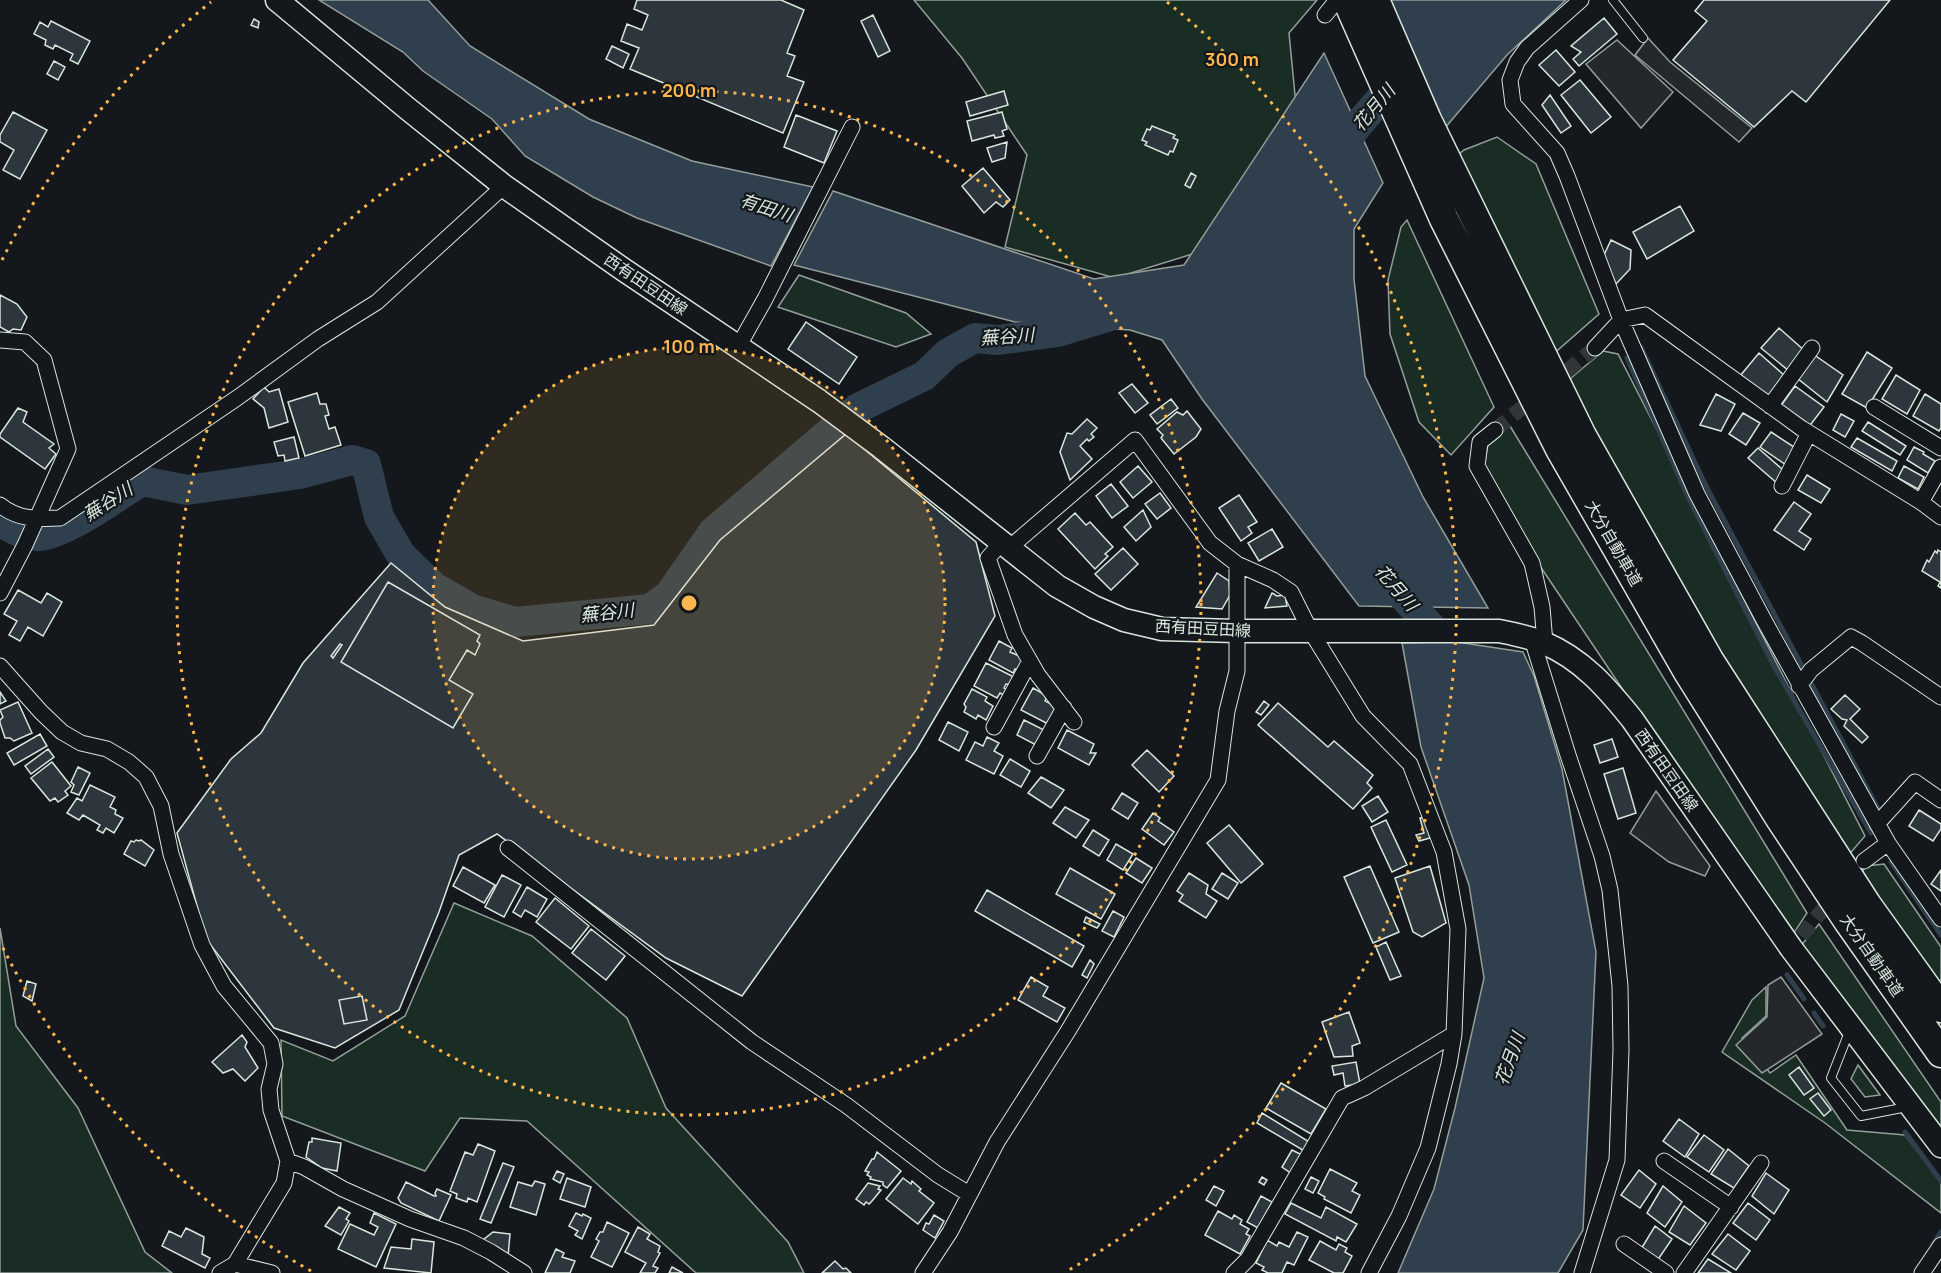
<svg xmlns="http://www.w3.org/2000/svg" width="1941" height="1273" font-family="Manrope,'Noto Sans JP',sans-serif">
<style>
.green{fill:#1a2d24;stroke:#939e99;stroke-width:1.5}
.parking{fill:#24282b;stroke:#939e99;stroke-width:1.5}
.water{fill:#2f3f4d;stroke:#939e99;stroke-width:1.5}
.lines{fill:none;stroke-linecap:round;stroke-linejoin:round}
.stream{stroke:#2f3f4d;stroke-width:5}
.river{stroke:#2f3f4d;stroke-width:30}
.building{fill:#2c363c;stroke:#d8e6dc;stroke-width:1.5}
.street-tunnel{stroke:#313739;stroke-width:15;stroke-dasharray:15 8;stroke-linecap:butt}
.lane-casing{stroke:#d8e6dc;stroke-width:10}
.street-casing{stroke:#d8e6dc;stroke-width:17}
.secondary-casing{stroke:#d8e6dc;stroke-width:25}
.highway-casing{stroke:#d8e6dc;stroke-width:31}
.lane{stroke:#14181c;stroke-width:8}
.street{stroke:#14181c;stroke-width:15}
.secondary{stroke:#14181c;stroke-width:22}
.highway{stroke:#14181c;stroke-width:28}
.ring{fill:none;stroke:#ffb74d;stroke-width:3;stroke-dasharray:3 6}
.labels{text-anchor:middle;stroke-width:4.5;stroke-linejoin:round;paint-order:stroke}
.street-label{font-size:16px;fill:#d8e6dc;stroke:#14181c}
.water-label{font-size:18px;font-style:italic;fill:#d8e6dc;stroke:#14181c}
.centre{fill:#ffb74d;stroke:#14181c;stroke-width:3}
.ring-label{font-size:18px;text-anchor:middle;font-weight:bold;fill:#ffb74d;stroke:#14181c;stroke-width:4.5;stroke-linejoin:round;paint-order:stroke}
</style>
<rect width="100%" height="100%" fill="#14181c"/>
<path class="green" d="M914 0H1317L1289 33 1298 126 1215 247 1115 278 1005 247 1027 155 962 58Z
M1497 137 1536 164 1599 314 1543 363 1441 169 1464 150Z
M1407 220 1494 407 1451 455 1419 422 1390 334 1388 280 1401 227Z
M799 275 906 313 931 334 896 347 778 307Z
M1603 351 1618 354 1865 836 1841 864 1558 389Z
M1510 426 1807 913 1790 939 1540 566 1484 468 1488 444Z
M1884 864 1941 947V992L1855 882 1866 866Z
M454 903 532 936 627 1018 666 1108 788 1242 804 1273H696L527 1121 460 1118 425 1171 282 1116 281 1040 333 1061 405 1016Z
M1819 924 1941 1102V1139L1799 948Z
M0 928 16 1026 78 1108 145 1252 172 1273H0Z
M1766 987V1016L1742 1038 1770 1073 1796 1055 1847 1130 1905 1135 1941 1182V1213L1825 1123 1722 1052 1752 1000Z
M1858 1065 1880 1095 1865 1097 1851 1079Z"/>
<path class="parking" d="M1648 38 1670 62 1752 128 1739 142 1635 55Z
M1617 40 1673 92 1641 128 1586 64Z
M1656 791 1710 866 1705 876 1669 862 1630 833Z
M1781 977 1822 1034 1762 1073 1736 1045 1767 1017 1768 985Z"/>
<path class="water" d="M319 0H428L470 46 589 119 692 161 813 187 771 266 637 218 593 197 525 156 492 119 423 71 403 52Z
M1378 0H1566L1507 55 1438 136Z
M1324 53 1383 183 1354 229V279L1365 376 1423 497 1488 608 1359 606 1202 399 1162 340 1130 330 1015 322 794 265 833 191 1094 279 1184 265Z
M1457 642 1523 652 1534 676 1562 769 1596 952 1583 1230 1558 1273H1398L1434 1189 1455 1108 1484 978 1469 885 1421 747 1402 643Z"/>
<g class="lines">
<path class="stream" d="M1641 347 1706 486 1882 816
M1627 358 1688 497 1775 668 1871 833
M1891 862 1941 935
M1787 975 1804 999
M1814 1013 1823 1026
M1905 1132 1941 1181
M1933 1244 1941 1232"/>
<path class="river" d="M1334 158 1357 126 1404 72
M0 521C11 529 25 537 39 536 68 533 116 497 142 481L187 490 300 474 352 460 366 464 379 517 401 555 434 587 472 609 515 622 650 609 669 595 713 532 858 408 924 376 948 353 975 338 998 340 1058 332 1117 314
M1386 577 1429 625 1447 654"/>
</g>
<path class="building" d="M637 0H781L804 10 787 53 795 56 787 76 804 82 783 133 630 69 639 48 621 41 627 24 642 30 648 15 634 9Z
M1704 0H1890L1806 102 1792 91 1754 127 1673 60 1707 21 1695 11Z
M873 15 890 51 878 57 861 21Z
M1604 18 1617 34 1579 66 1573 59 1581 52 1571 46Z
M254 19 259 22 258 28 251 25Z
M51 21 90 41 78 64 70 60 73 54 55 45 53 49 45 45 46 40 34 34 40 22 48 27Z
M612 46 629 54 623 68 606 59Z
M1556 50 1575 72 1559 86 1539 65Z
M54 61 65 67 58 80 47 74Z
M1580 80 1611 117 1591 133 1561 95Z
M1004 91 1008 105 970 116 966 102Z
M1550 95 1571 126 1561 133 1542 105Z
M13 112 47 130 20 179 3 170 14 150 0 142V135Z
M1002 112 1007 129 1002 131 1004 136 995 138 994 135 972 141 967 121Z
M796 115 837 131 824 163 784 147Z
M1152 126 1175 135 1173 138 1178 140 1173 152 1170 151 1168 155 1145 145 1147 142 1142 140 1147 129 1150 130Z
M1007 142 1005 158 992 162 987 148Z
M983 168 1010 200 1003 207 996 202 984 213 962 186Z
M1191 173 1196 176 1190 188 1185 185Z
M1680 206 1694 231 1647 259 1633 232Z
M1611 240 1631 250 1630 269 1616 284 1603 257Z
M0 295 17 304 27 317 21 330 13 329 9 332 0 327Z
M806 322 857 357 839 384 788 349Z
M1779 328 1805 351 1789 371 1761 348Z
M1867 352 1892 368 1867 408 1842 394Z
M1759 353 1785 376 1768 398 1740 376Z
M1813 354 1843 375 1827 402 1797 378Z
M1896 375 1920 390 1907 414 1882 399Z
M1132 384 1148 403 1135 413 1119 393Z
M1795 386 1824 407 1808 428 1780 407Z
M264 387 269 392 279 389 288 422 269 428 264 408 253 399Z
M317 393 320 404H326L329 415 325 416 329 429 335 427 341 445 305 456 288 402Z
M1716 394 1735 404 1721 431 1700 425Z
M1925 394 1941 404V428L1939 431 1913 416Z
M1171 399 1178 408 1157 424 1150 415Z
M18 408 27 412 23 422 54 444 49 448 56 454 45 469 0 437V434Z
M1187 411 1201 429 1196 437 1174 454 1161 438 1163 435 1157 429 1177 412 1183 415Z
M1743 413 1760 423 1746 445 1729 434Z
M1841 414 1854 421 1845 437 1833 430Z
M1087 419 1097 428 1091 434 1094 437 1089 441 1087 439 1080 446 1092 459 1070 480 1060 452 1067 433 1072 434Z
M1868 422 1906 446 1900 455 1862 431Z
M1771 432 1797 449 1786 465 1760 447Z
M846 434 976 542 995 616 916 750 742 996 666 958 497 834 459 855 439 912 399 1010 335 1048 274 1028 206 939 177 833 231 759 261 733 303 663 391 563 445 607 523 641 654 625 720 540Z
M294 437 299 458 285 461 284 455 278 456 274 442Z
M1857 438 1897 461 1892 471 1851 447Z
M1914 447 1924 452 1923 454 1935 461 1928 473 1907 460Z
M1758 448 1783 470 1778 484 1748 458Z
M1138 466 1152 482 1133 498 1120 482Z
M1904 466 1924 477 1918 489 1898 478Z
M1807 475 1830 489 1821 503 1798 490Z
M1111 484 1128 506 1112 518 1096 496Z
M1160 493 1171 508 1157 519 1145 504Z
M1239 495 1257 522 1248 527 1252 533 1241 541 1219 508Z
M1794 502 1811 514 1799 531 1811 539 1804 550 1774 530Z
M1143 510 1151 527 1136 541 1124 527Z
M1075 513 1086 525 1090 522 1113 547 1105 554 1108 556 1095 569 1058 529Z
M1272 529 1283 547 1259 561 1248 543Z
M1123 548 1138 564 1111 590 1095 574Z
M1938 550 1941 552V588L1938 586 1940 582 1922 571 1927 560 1929 562 1935 551 1937 553Z
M1217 573 1229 581 1230 595 1222 609 1196 607Z
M388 582 480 635 477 641 480 644 475 655 467 650 449 680 473 694 453 728 341 662Z
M18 590 41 603 47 593 62 602 43 636 28 627 20 641 9 635 17 621 4 614Z
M1272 593 1277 596 1285 595 1287 606 1265 608Z
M999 641 1012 648 1010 652 1024 658 1018 670 1015 669 1013 673 989 660Z
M340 644 342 645 333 658 331 656Z
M986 663 1012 676 1014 685 1006 684 1004 688 1007 690 1004 695 1000 693 997 698 974 686Z
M1033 688 1047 696 1045 701 1059 708 1050 725 1021 710Z
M972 689 987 697 985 701 993 706 986 720 978 715 976 719 964 712 966 707 964 704Z
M0 692 6 701 0 704Z
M1845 695 1860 709 1850 719 1868 737 1862 743 1844 726 1847 720 1842 719 1831 709Z
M1264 701 1269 705 1261 715 1256 712Z
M18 702 32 733 14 741 10 738H5L0 723V720L3 717 0 710Z
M1278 703 1328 747 1334 741 1373 775 1367 783 1372 788 1353 809 1258 725Z
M1024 720 1044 730 1036 745 1017 735Z
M948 722 968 732 959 751 939 740Z
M1067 730 1094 744 1090 753H1096L1089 765 1058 748Z
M40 734 47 746 14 765 7 753Z
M987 737 999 743 994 751 1003 756 994 774 966 760 975 742 983 746Z
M1612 739 1618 757 1600 763 1594 745Z
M48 749 54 757 31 774 25 766Z
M1147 750 1174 776 1159 792 1132 765Z
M1010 759 1030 771 1021 787 1000 775Z
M52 762 71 786 65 791 68 795 58 802 55 798 50 801 31 778Z
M78 767 90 773 79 795 71 792 74 785 71 782Z
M1623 768 1636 813 1618 819 1604 774Z
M1041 777 1064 790 1051 808 1028 793Z
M90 785 115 797 110 807 116 810 115 814 123 818 114 833 106 828 103 833 97 830 100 825 83 815 79 820 67 813 77 798 82 801Z
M1122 793 1138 803 1128 819 1112 809Z
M1378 796 1388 812 1372 822 1362 806Z
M1065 807 1089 820 1076 838 1053 823Z
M1919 810 1941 824V829L1933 841 1909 826Z
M1153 813 1160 818 1158 821 1174 832 1164 845 1142 829Z
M1425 817 1430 838 1419 841 1416 835 1424 833 1420 818Z
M1386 820 1407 865 1392 872 1371 827Z
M1229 825 1263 864 1241 883 1207 843Z
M1093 830 1109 840 1099 856 1083 846Z
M136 840 139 841 141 840 154 850 145 866 124 854 131 841 134 842Z
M1116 844 1133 854 1123 870 1107 860Z
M1136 858 1152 868 1142 883 1126 873Z
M1370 866 1399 932 1373 943 1344 877Z
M1430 866 1446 923 1422 937 1413 932 1395 878Z
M463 867 495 885 484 903 453 886Z
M1070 868 1115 894 1101 919 1056 894Z
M1941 870V891L1931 884Z
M1189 873 1208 885 1206 894 1217 901 1206 918 1179 901 1183 895 1177 891Z
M1222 873 1238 883 1228 899 1212 889Z
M502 875 521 885 504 917 485 907Z
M527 887 547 899 537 917 525 910 521 917 513 912Z
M987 890 1084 946 1072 967 975 911Z
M555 898 589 926 571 949 536 922Z
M1113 911 1124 917 1114 937 1102 931Z
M1086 917 1100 924 1097 928 1084 922Z
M591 929 625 956 606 980 572 953Z
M1386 942 1401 976 1390 980 1376 947Z
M1090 960 1094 964 1087 978 1082 975Z
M1031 977 1048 987 1043 996 1065 1008 1057 1022 1018 1000Z
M27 981 36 984 32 1001 23 996Z
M362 996 367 1020 344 1024 339 1000Z
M1349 1012 1360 1043 1352 1046 1353 1056 1334 1057 1322 1022Z
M242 1035 247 1042 245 1047 258 1068 245 1081 233 1069 223 1073 212 1062Z
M1356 1062 1360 1084 1345 1086 1343 1073 1334 1075 1332 1066Z
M1799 1067 1814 1088 1804 1095 1789 1075Z
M1281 1083 1326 1109 1311 1134 1266 1108Z
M1818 1093 1831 1110 1824 1116 1810 1099Z
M1262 1113 1311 1143 1306 1152 1257 1123Z
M1679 1119 1699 1134 1685 1157 1663 1141Z
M1704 1135 1724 1150 1709 1172 1687 1157Z
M312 1138 341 1143 337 1171 322 1168 306 1157 309 1142H312Z
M478 1144 495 1151 477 1202 468 1198 467 1202 456 1198 457 1194 450 1191 465 1152 473 1155Z
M1728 1149 1749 1166 1734 1188 1711 1174Z
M1292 1150 1304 1156 1292 1174 1282 1167Z
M877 1152 901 1171 887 1188 883 1185V1182L870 1179 871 1177 867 1175 869 1172 865 1171 872 1159H874Z
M503 1163 514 1167 491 1223 480 1219Z
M1330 1169 1357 1183 1352 1191 1360 1195 1351 1213 1324 1199 1325 1197 1318 1193Z
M1639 1170 1656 1184 1640 1208 1621 1195Z
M557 1171 564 1174 560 1183 553 1179Z
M1766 1173 1789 1190 1774 1214 1752 1196Z
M1262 1177 1267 1180 1264 1185 1259 1182Z
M1311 1177 1319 1181 1313 1193 1305 1189Z
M567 1178 591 1187 585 1207 560 1199Z
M903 1178 911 1184 912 1181 921 1189 919 1191 934 1203 918 1224 886 1199Z
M535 1181 545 1184 536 1215 510 1207 518 1182 532 1186Z
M406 1182 434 1196H436L435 1193 437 1189 451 1195 439 1221 401 1203 398 1198Z
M868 1183 880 1186 878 1189 881 1190 872 1201 869 1204 866 1202 864 1205 856 1199Z
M1214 1186 1224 1191 1216 1206 1206 1200Z
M1663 1186 1682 1202 1665 1227 1647 1213Z
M1261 1196 1272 1202 1258 1228 1247 1222Z
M1291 1203 1321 1218 1326 1207 1357 1224 1346 1242 1337 1237 1336 1241 1285 1214Z
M1748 1203 1770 1220 1756 1240 1733 1223Z
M1684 1206 1706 1223 1690 1245 1669 1232Z
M339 1207 350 1213 346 1219 349 1221 341 1235 325 1226Z
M1218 1211 1232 1219 1234 1215 1242 1220 1240 1224 1249 1229 1246 1234 1250 1236 1240 1254 1205 1235Z
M374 1213 396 1224 376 1267 338 1249 350 1224 374 1235 378 1227 370 1223Z
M576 1213 582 1216 583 1214 591 1218 582 1239 575 1235 578 1231 569 1226Z
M934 1215 944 1221 935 1238 923 1230 926 1223 929 1224Z
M607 1222 629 1233 612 1267 591 1257 599 1241 596 1239 600 1232H603Z
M1655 1226 1672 1239 1657 1261 1641 1249Z
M638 1227 650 1234 647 1239 660 1246 658 1252 660 1253 653 1266 658 1268 655 1273H640L646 1263 625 1252Z
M186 1228 204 1237 202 1254 210 1258 205 1268 162 1246 169 1231 181 1237Z
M493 1232 510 1234 508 1257 483 1240Z
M1297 1232 1308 1237 1294 1265 1287 1262 1282 1273H1268L1262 1270 1264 1267 1256 1263 1267 1240 1277 1246 1279 1242 1289 1247Z
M1728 1234 1750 1251 1736 1270 1712 1254Z
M412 1239 434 1242 431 1273 384 1268 391 1247 411 1249Z
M1320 1241 1336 1250 1339 1244 1347 1248 1345 1252 1352 1256 1343 1273H1334L1309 1260Z
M556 1249 564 1253 562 1257 575 1261 570 1273H545Z
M1708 1259 1731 1273H1698Z
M835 1261 843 1269 846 1268 851 1273H822Z
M672 1267 683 1273H669Z"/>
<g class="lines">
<path class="street-tunnel" d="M1495 430 1595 348
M1801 936 1835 895"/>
<defs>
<path id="lane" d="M1613 0 1643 38
M1849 1032 1831 1078 1861 1116 1907 1107"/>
<path id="street" d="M1581 0 1527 48 1517 62 1510 80 1513 104 1557 153 1567 176 1621 320 1697 494 1765 622 1888 843 1941 919
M1325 15 1337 0
M0 340 25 342 44 360 68 449 25 545 0 593
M738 347 765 299 852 127
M1595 348 1621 320 1645 315 1801 428 1921 502 1941 517
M1770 406 1812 348
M1874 407 1941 448
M1495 430 1480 442 1477 466 1532 563 1542 607 1545 643
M1782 486 1809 433
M1921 502 1941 467
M0 505C18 520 38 519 60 518L237 398 318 339 377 302 504 186
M1002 542 988 558 1015 635 1038 675 1074 722
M1009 548 1135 440 1210 543 1237 564 1273 580 1291 592 1310 630 1363 716 1410 764 1444 852 1458 929 1454 1034 1449 1064 1428 1148 1399 1216 1369 1273
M1532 639 1568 755 1602 856 1610 890 1620 986 1621 1050 1617 1160 1582 1273
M0 666 41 712 62 732 81 743 107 749 129 762 146 777 161 806 171 854 202 945 224 986 271 1043 275 1064 269 1089 271 1110 288 1161 284 1183 235 1264 220 1273
M1799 686 1811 670 1851 637 1862 643 1941 697
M994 727 1030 661
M1037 756 1064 708
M1877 824 1915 782 1941 800
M508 848 752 1042 846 1105 938 1175 969 1194
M1864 861 1888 843
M288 1161 304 1167 343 1189 410 1219 464 1238 491 1252 524 1273
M1664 1161 1731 1207
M1624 1244 1666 1273
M235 1264 272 1273
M923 1273 950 1232 997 1142 1068 1031 1218 780 1227 711 1237 671V564
M1234 1273 1248 1259 1342 1098 1364 1088 1454 1034
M1684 1273 1761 1163
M1922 1273 1941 1245"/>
<path id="secondary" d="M277 0 408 109 504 186 624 270 819 401 881 447 1057 586 1094 607 1124 620 1162 629 1236 631H1499C1514 634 1530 637 1544 643 1582 659 1607 688 1632 719L1791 948 1941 1146"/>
<path id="highway" d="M1347 0 1444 219 1560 449 1688 672 1781 820 1848 921 1941 1053
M1375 0 1427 120 1582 436 1709 660 1867 905 1941 1008"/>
</defs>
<use href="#lane" class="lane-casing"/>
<use href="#street" class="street-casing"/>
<use href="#secondary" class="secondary-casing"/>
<use href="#highway" class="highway-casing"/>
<use href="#lane" class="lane"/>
<use href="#street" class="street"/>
<use href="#secondary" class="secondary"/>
<use href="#highway" class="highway"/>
</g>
<circle cx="689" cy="603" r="256" fill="#ffb74d" fill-opacity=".12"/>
<g class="ring">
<circle cx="689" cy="603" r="256"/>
<circle cx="689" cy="603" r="512"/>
<path d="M311 1271A768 768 0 0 1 2 946M2 260A768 768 0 0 1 211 2M1167 2A768 768 0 0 1 1067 1271"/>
</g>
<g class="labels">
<g class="street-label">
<text transform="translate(646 284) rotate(34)" y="6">西有田豆田線</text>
<text transform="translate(1614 543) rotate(60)" y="6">大分自動車道</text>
<text transform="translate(1203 628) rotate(3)" y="6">西有田豆田線</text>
<text transform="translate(1667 770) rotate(55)" y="6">西有田豆田線</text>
<text transform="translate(1872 955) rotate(55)" y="6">大分自動車道</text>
</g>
<g class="water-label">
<text transform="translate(1374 108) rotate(-50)" y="6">花月川</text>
<text transform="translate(766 208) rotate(18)" y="6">有田川</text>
<text transform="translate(1007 337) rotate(-4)" y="6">蕪谷川</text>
<text transform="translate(108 502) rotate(-32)" y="6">蕪谷川</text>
<text transform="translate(1396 588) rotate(49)" y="6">花月川</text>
<text transform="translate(607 613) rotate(-6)" y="6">蕪谷川</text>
<text transform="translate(1510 1059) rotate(-70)" y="6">花月川</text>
</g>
</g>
<circle cx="689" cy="603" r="9" class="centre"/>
<g class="ring-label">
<text x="1232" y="66">300 m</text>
<text x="689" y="97">200 m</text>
<text x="689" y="353">100 m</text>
</g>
</svg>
